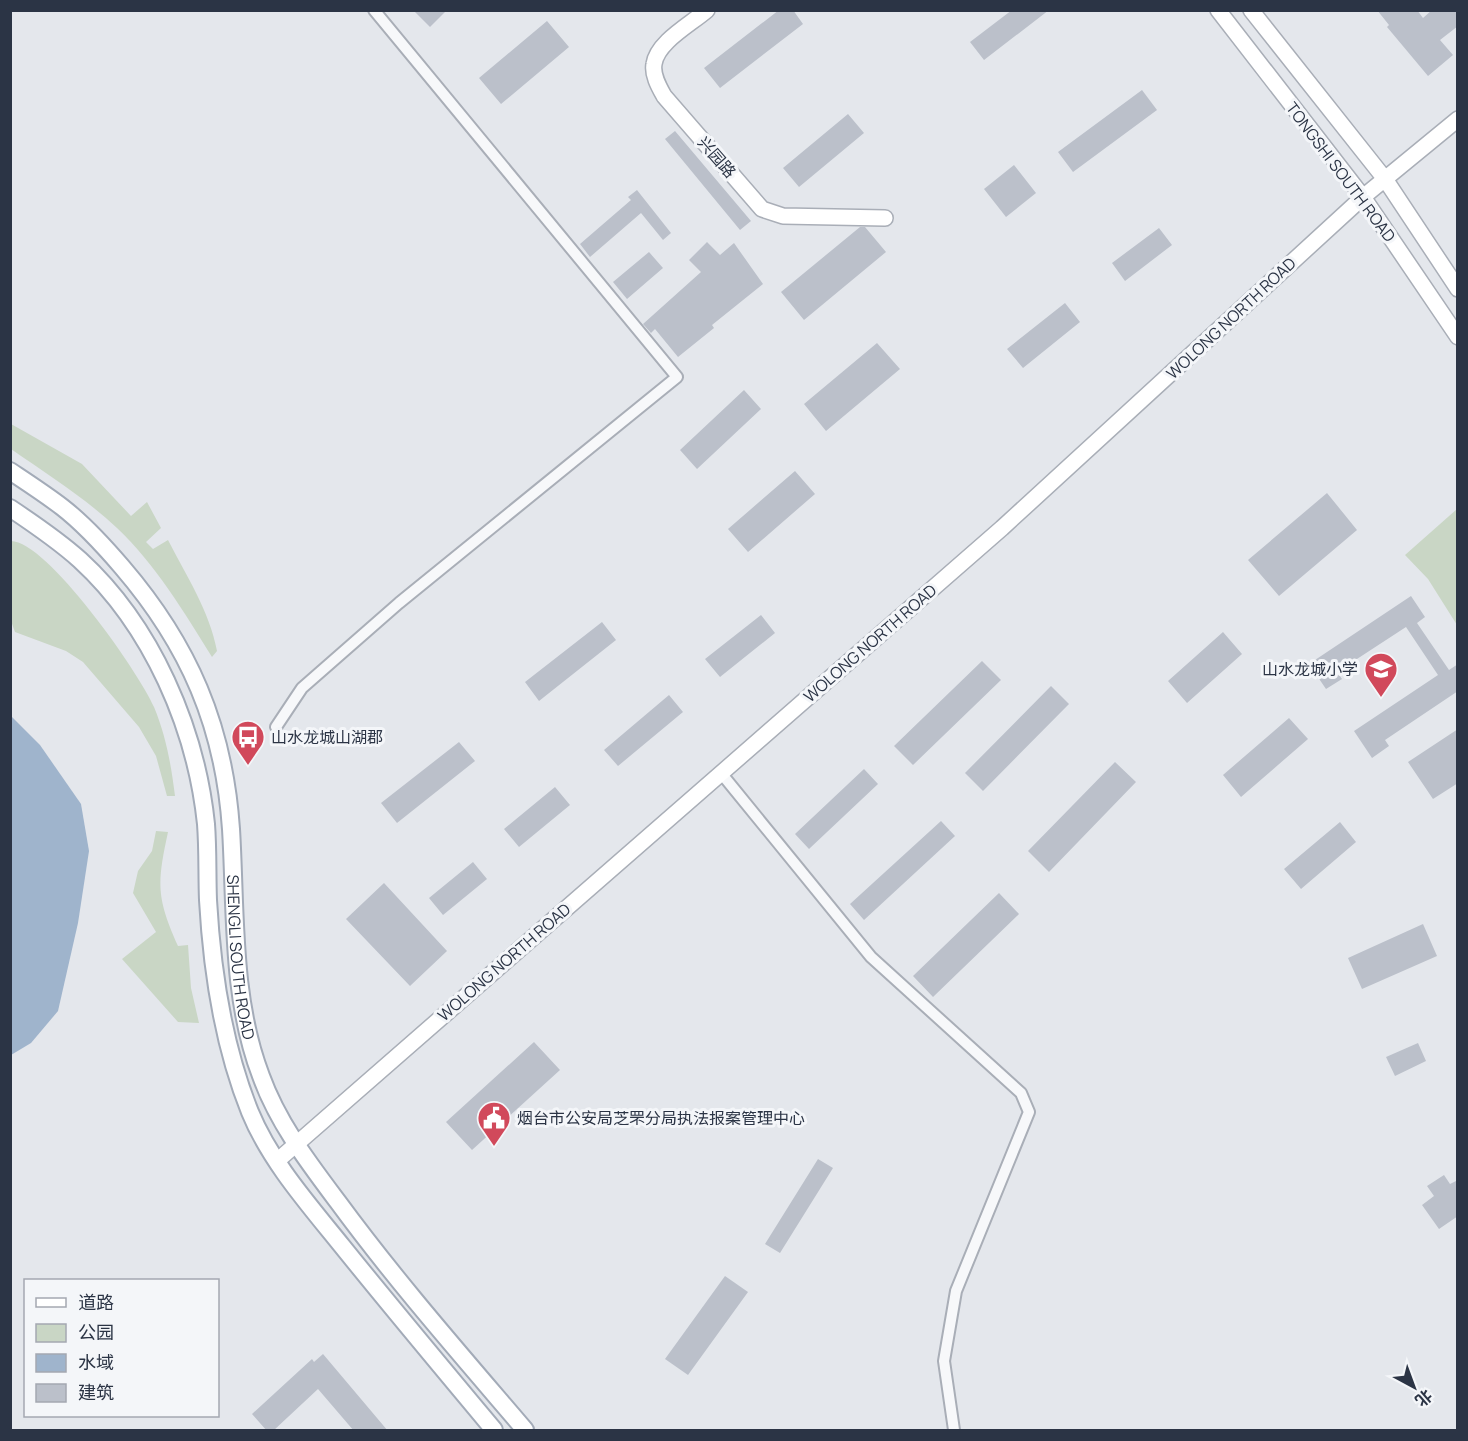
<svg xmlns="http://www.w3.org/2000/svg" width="1468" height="1441" font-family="Manrope,'Noto Sans SC',sans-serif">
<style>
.green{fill:#c9d6c5}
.water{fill:#9fb4cc}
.building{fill:#bbc0ca}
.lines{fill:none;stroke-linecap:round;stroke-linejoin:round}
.street-casing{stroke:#a9aeb7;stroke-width:14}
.secondary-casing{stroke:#a9aeb7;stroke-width:18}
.primary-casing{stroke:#a3abb8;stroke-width:20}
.street{stroke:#f7f8fa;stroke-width:10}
.secondary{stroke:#fff;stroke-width:15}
.primary{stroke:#fff;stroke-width:16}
.labels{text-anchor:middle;stroke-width:6;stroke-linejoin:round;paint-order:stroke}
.street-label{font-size:16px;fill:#2b3445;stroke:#f4f6f9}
.poi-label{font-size:16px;fill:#2b3445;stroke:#f4f6f9;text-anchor:start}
</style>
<rect width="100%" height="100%" fill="#e4e7ec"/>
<path class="green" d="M11 424 82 464 131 516 147 502 161 528 146 542 153 549 168 540C186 575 210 612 217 651L212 657C184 612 156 565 117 528 85 498 47 474 11 449Z
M1457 509V625L1428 579 1405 555Z
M11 541C47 541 139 672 154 707 166 736 171 764 175 796H167L156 756 139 727 83 662 66 651 15 632 11 621Z
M156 831 168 832C157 883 156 897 178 946L188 945 191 988 199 1023 178 1022 122 959 156 932 133 893 138 871 152 851Z"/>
<path class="water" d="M10 715 40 745 81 804 89 851 78 923 58 1011 31 1043 11 1055Z"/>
<path class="building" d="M413 10H447L430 27Z
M779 10H793L803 24 720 88 704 68Z
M1012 10H1049L984 60 970 42Z
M1377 10H1417L1423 18 1432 10H1458V26L1440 40 1453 55 1428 76 1387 27 1389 25Z
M547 21 569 47 501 104 479 78Z
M1142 90 1157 110 1073 172 1058 152Z
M848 114 864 133 799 187 783 168Z
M675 131 751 221 740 230 665 139Z
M1014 165 1036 193 1006 217 984 189Z
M637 190 671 233 663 240 641 213 590 257 580 244 631 200 628 197Z
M860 227H865L886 252 804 320 781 292Z
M1159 228 1172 245 1125 281 1112 263Z
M707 242 720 255 734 243 763 284 712 325 714 328 678 357 655 329 651 333 643 324 701 272 689 260Z
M649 252 663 268 627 299 613 282Z
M1065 303 1080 322 1023 368 1007 349Z
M877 343 900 369 826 431 804 404Z
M744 390 761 409 697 469 680 450Z
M795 471 815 494 748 552 728 529Z
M1327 493 1357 530 1279 596 1248 560Z
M1411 596 1425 617 1417 623 1449 670 1458 664V691L1385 740 1389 746 1372 758 1354 731 1438 675 1406 627 1337 672 1342 679 1326 689 1309 664Z
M761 615 775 633 720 677 705 659Z
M602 622 616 640 539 701 525 682Z
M1223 632 1242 654 1187 703 1168 681Z
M982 661 1001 680 913 765 894 746Z
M1051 686 1069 704 983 791 965 773Z
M669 695 683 712 618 766 604 750Z
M1289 718 1308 739 1241 797 1223 775Z
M1458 729V783L1433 799 1408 762Z
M459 742 475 761 397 823 381 803Z
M1115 762 1136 782 1049 872 1028 851Z
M864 769 878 784 809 849 795 834Z
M555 787 570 805 519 847 504 829Z
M941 821 955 836 864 920 850 904Z
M1340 822 1356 842 1301 889 1284 869Z
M473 862 487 879 443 915 429 898Z
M384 883 447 951 410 986 346 919Z
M999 893 1019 914 933 997 913 976Z
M1423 924 1437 956 1362 989 1348 958Z
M534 1042 560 1070 472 1150 446 1122Z
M1418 1043 1426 1061 1395 1076 1386 1057Z
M818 1159 833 1168 780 1253 765 1244Z
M1444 1175 1450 1184 1458 1180V1216L1439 1229 1422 1205 1434 1196 1427 1186Z
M725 1276 748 1292 688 1375 665 1359Z
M323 1354 388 1431H354L318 1389 273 1431H267L252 1414 312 1359 314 1362Z"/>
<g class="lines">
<defs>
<path id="street" d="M276 727 302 688 399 603 677 377 374 10
M721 773 871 957 1021 1093 1029 1112 956 1291 944 1361 954 1430"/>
<path id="secondary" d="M707 10C691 24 657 42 654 64 652 75 659 87 664 96L762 209 783 216 885 218
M1218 10 1363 197 1458 337
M1251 10 1385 179 1458 289
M277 1161 1002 528 1363 197 1458 119"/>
<g id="primary">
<path id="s1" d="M10 471C28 483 45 494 62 507 84 524 104 546 122 567 189 645 224 726 231 829 236 911 231 998 261 1076 278 1123 308 1162 338 1202 396 1281 461 1355 525 1430"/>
<path d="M10 508C34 524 59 541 80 560 152 626 196 728 206 824 208 850 207 875 208 900 212 972 223 1045 250 1112 270 1161 309 1205 342 1246 392 1308 443 1369 494 1430"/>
</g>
</defs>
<use href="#street" class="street-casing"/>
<use href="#secondary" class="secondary-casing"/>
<use href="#primary" class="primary-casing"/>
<use href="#street" class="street"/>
<use href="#secondary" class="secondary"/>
<use href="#primary" class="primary"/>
</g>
<defs>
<symbol id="school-pin" viewBox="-11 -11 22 30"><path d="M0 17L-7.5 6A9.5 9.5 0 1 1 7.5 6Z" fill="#d1495b" stroke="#f4f6f9"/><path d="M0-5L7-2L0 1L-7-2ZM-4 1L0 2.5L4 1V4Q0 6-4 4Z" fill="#fff"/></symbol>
<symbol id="bus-pin" viewBox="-11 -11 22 30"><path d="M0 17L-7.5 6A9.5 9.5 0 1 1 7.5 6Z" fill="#d1495b" stroke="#f4f6f9"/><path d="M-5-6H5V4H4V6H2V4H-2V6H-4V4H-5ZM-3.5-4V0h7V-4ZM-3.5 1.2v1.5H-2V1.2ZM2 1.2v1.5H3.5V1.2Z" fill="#fff"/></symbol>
<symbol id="civic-pin" viewBox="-11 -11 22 30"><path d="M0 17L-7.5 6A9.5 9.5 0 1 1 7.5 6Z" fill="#d1495b" stroke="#f4f6f9"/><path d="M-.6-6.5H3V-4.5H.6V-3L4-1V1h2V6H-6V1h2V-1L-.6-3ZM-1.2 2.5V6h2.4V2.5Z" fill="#fff"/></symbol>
</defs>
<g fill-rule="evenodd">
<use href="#school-pin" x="1362" y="650" width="38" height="52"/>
<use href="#bus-pin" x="229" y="718" width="38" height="52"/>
<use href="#civic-pin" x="475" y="1099" width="38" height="52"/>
</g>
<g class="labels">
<g class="street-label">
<text transform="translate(717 157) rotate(49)" y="6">兴园路</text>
<text transform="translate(1341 172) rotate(53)" y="6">TONGSHI SOUTH ROAD</text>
<text transform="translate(1231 318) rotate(-43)" y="6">WOLONG NORTH ROAD</text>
<text transform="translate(870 643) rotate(-41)" y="6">WOLONG NORTH ROAD</text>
<text dy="6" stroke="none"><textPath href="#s1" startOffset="566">SHENGLI SOUTH ROAD</textPath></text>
<text transform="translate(504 962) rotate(-41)" y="6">WOLONG NORTH ROAD</text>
</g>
<g class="poi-label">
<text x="1358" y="675" text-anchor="end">山水龙城小学</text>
<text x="271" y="743">山水龙城山湖郡</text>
<text x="517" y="1124">烟台市公安局芝罘分局执法报案管理中心</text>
</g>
</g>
<rect width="1468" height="1441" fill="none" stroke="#2b3445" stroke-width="24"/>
<rect x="24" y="1279" width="195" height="138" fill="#f4f6f9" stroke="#a4a8b1" stroke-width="1.5"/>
<rect x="36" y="1298" width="30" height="9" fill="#ffffff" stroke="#a4a8b1" stroke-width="1.5"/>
<text x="78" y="1309" font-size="18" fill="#2b3445">道路</text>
<rect x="36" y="1324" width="30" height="18" fill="#c9d6c5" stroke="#a4a8b1" stroke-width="1.5"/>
<text x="78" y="1339" font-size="18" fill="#2b3445">公园</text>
<rect x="36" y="1354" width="30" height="18" fill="#9fb4cc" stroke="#a4a8b1" stroke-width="1.5"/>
<text x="78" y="1369" font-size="18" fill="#2b3445">水域</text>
<rect x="36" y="1384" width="30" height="18" fill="#bbc0ca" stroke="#a4a8b1" stroke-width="1.5"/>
<text x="78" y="1399" font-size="18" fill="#2b3445">建筑</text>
<g transform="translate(1414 1387) rotate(139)" stroke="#f4f6f9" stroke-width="4.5" paint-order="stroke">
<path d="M0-4.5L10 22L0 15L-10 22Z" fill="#2b3445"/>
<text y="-9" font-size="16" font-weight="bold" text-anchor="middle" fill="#2b3445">北</text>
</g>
</svg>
